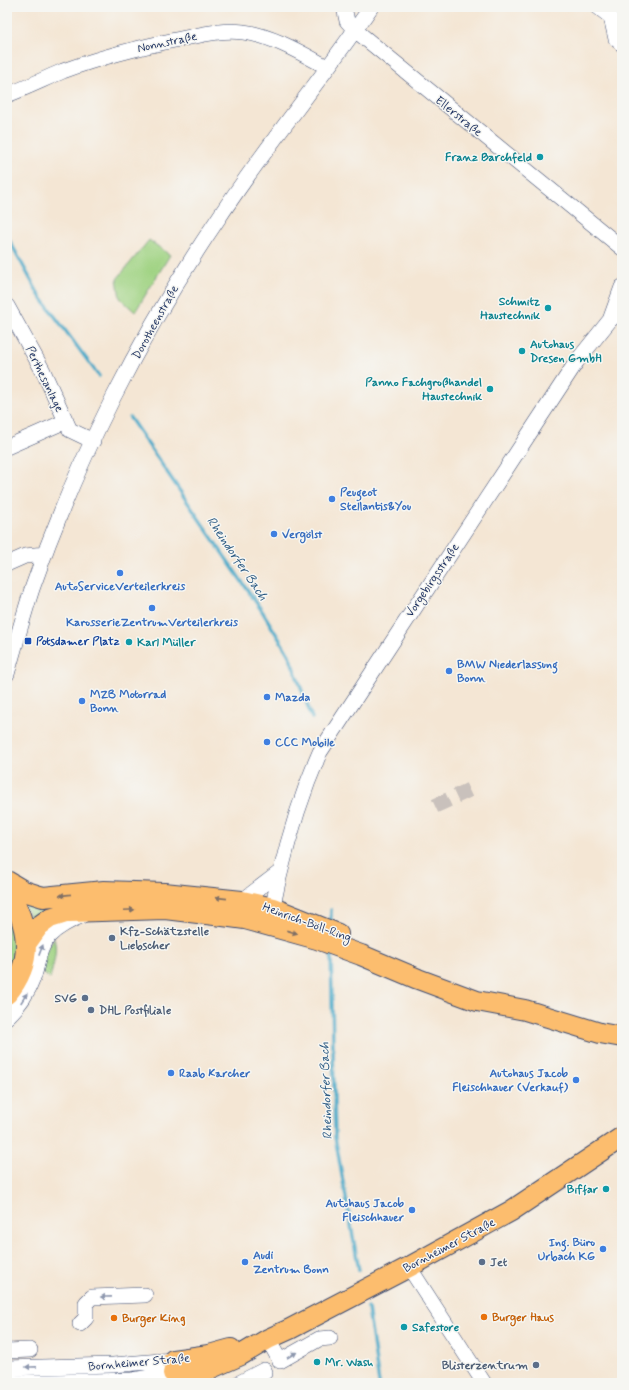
<svg xmlns="http://www.w3.org/2000/svg" width="629" height="1390" font-family="Mynerve,sans-serif">
<style>
.green{fill:#a0d383;stroke:#5e8170}
.lines{fill:none;stroke-linecap:round;stroke-linejoin:round}
.stream{stroke:#49a9c8;stroke-width:3.5}
.minor-tunnel{stroke:#c9c1bc;stroke-width:15;stroke-dasharray:15 8;stroke-linecap:butt}
.minor-casing{stroke:#3c4a70;stroke-width:16}
.major-casing{stroke:#3c4a70;stroke-width:22}
.minor{stroke:#fff;stroke-width:15}
.major{stroke:#fcbd6e;stroke-width:20}
.oneway{fill:#806f65}
.oneway2{fill:#8d97ae}
.culture-dot{fill:#0f9aa8;stroke:#f6f6f2;stroke-width:1.5}
.shop-dot{fill:#3f7fe0;stroke:#f6f6f2;stroke-width:1.5}
.transit-dot{fill:#1a4fb4;stroke:#f6f6f2;stroke-width:1.5}
.service-dot{fill:#5c6f8a;stroke:#f6f6f2;stroke-width:1.5}
.food-dot{fill:#e8710a;stroke:#f6f6f2;stroke-width:1.5}
.labels{text-anchor:middle;stroke-width:3;stroke-linejoin:round;paint-order:stroke}
.street-label{font-size:12px;fill:#1b2f5e;stroke:#f6f6f2}
.culture-label{font-size:12px;font-weight:bold;fill:#0d838f;stroke:#f6f6f2;text-anchor:end}
.shop-label{font-size:12px;font-weight:bold;fill:#366cbe;stroke:#f6f6f2;text-anchor:start}
.transit-label{font-size:12px;font-weight:bold;fill:#164399;stroke:#f6f6f2;text-anchor:start}
.service-label{font-size:12px;font-weight:bold;fill:#4e5e75;stroke:#f6f6f2;text-anchor:start}
.food-label{font-size:12px;font-weight:bold;fill:#c56008;stroke:#f6f6f2;text-anchor:start}
.water-label{font-size:13px;font-style:italic;fill:#2b5a83;stroke:#f6f6f2}
</style>
<rect width="100%" height="100%" fill="#f6f6f2"/>
<filter id="ink" filterUnits="userSpaceOnUse"><feTurbulence type="fractalNoise" baseFrequency=".025" numOctaves="2"/><feDisplacementMap in="SourceGraphic" scale="8" xChannelSelector="R" yChannelSelector="G"/><feConvolveMatrix kernelMatrix="1 2 1 2 8 2 1 2 1" color-interpolation-filters="sRGB"/></filter>
<filter id="wash" filterUnits="userSpaceOnUse"><feTurbulence type="fractalNoise" baseFrequency=".012" numOctaves="4" result="noise"/><feDisplacementMap in="SourceGraphic" scale="16" xChannelSelector="R" yChannelSelector="G"/><feGaussianBlur stdDeviation="0.9" result="paint"/><feColorMatrix in="noise" values="0 0 0 0 0 0 0 0 0 0 0 0 0 0 0 0 0 1.4 0 .05"/><feComposite in="paint" operator="in"/></filter>
<g filter="url(#wash)">
<rect width="100%" height="100%" fill="#f4e6d4"/>
<path class="green" d="M149 240 170 255 135 312 120 298 117 279Z
M18 895 40 902 44 917 34 925Z
M7 898 19 953 7 984Z
M54 938C58 952 53 965 50 979L41 971 45 953Z"/>
<g class="lines">
<path class="stream" d="M7 236 39 295 99 376
M130 418 262 611 289 655 312 718
M331 910V925
M331 951 335 1137 359 1270
M368 1308 379 1383"/>
</g>
</g>
<g filter="url(#ink)">
<g class="lines">
<path class="minor-tunnel" d="M435 806 469 790"/>
<defs>
<path id="minor" d="M344 7 347 21 355 30 622 248
M598 7 611 17 616 39 622 44
M7 95C26 88 44 79 63 71 101 57 140 47 180 39 200 35 223 29 243 32 271 35 303 54 327 67
M7 306 43 371 70 430 93 441
M610 320 622 287
M7 447 66 421
M7 564 25 556 45 554
M7 674C15 646 23 617 32 589 76 461 142 331 218 219 266 146 322 79 371 7
M242 901 280 872
M270 918C274 904 276 889 280 874 290 832 303 791 320 752L577 361 610 320 622 310
M7 1017C20 1005 28 993 34 976 38 963 39 947 49 936 58 926 71 920 83 915
M409 1267 484 1383
M80 1324 86 1318V1303L92 1297 145 1295
M268 1339 280 1361 319 1339 330 1338
M7 1351 30 1350
M7 1368 113 1365 173 1360
M7 1383 133 1380 173 1373
M239 1383 264 1370 265 1372"/>
<path id="major" d="M7 881 24 891 43 897 104 891 164 893 242 901 273 908 338 934
M7 887C27 923 37 959 7 994
M26 944 39 926 50 918 69 912 165 909 223 916 245 919 317 939 361 955 418 979 477 1001 525 1010 600 1033 622 1037
M173 1363V1360L209 1355 231 1349
M173 1373 207 1370 241 1355 268 1339 290 1329 409 1267 511 1211 622 1137"/>
</defs>
<use href="#minor" class="minor-casing"/>
<use href="#major" class="major-casing"/>
<use href="#minor" class="minor"/>
<use href="#major" class="major"/>
</g>
<defs><path id="oneway-solid" d="M-6-.8H1V-3.2L6.5 0L1 3.2V.8H-6Z"/></defs>
<g class="oneway">
<use href="#oneway-solid" transform="translate(65 895) rotate(174)"/>
<use href="#oneway-solid" transform="translate(221 898) rotate(-174)"/>
<use href="#oneway-solid" transform="translate(129 910) rotate(-2)"/>
<use href="#oneway-solid" transform="translate(292 932) rotate(16)"/>
</g>
<g class="oneway2">
<use href="#oneway-solid" transform="translate(41 950) rotate(-69)"/>
<use href="#oneway-solid" transform="translate(24 998) rotate(-57)"/>
<use href="#oneway-solid" transform="translate(106 1297) rotate(179)"/>
<use href="#oneway-solid" transform="translate(292 1355) rotate(-31)"/>
<use href="#oneway-solid" transform="translate(31 1367) rotate(179)"/>
</g>
</g>
<g class="culture-dot">
<circle cx="540" cy="157" r="4"/>
<circle cx="548" cy="308" r="4"/>
<circle cx="522" cy="351" r="4"/>
<circle cx="490" cy="389" r="4"/>
<circle cx="129" cy="642" r="4"/>
<circle cx="606" cy="1189" r="4"/>
<circle cx="404" cy="1327" r="4"/>
<circle cx="317" cy="1362" r="4"/>
</g>
<g class="shop-dot">
<circle cx="332" cy="499" r="4"/>
<circle cx="274" cy="534" r="4"/>
<circle cx="120" cy="573" r="4"/>
<circle cx="152" cy="608" r="4"/>
<circle cx="449" cy="671" r="4"/>
<circle cx="267" cy="697" r="4"/>
<circle cx="82" cy="701" r="4"/>
<circle cx="267" cy="742" r="4"/>
<circle cx="171" cy="1073" r="4"/>
<circle cx="576" cy="1080" r="4"/>
<circle cx="412" cy="1210" r="4"/>
<circle cx="603" cy="1249" r="4"/>
<circle cx="245" cy="1262" r="4"/>
</g>
<rect class="transit-dot" x="24" y="637" width="8" height="8" rx="2"/>
<g class="service-dot">
<circle cx="112" cy="938" r="4"/>
<circle cx="85" cy="998" r="4"/>
<circle cx="91" cy="1010" r="4"/>
<circle cx="482" cy="1262" r="4"/>
<circle cx="536" cy="1365" r="4"/>
</g>
<g class="food-dot">
<circle cx="484" cy="1317" r="4"/>
<circle cx="114" cy="1318" r="4"/>
</g>
<g class="labels">
<g class="street-label">
<text transform="translate(167 42) rotate(-12)" y="4">Nonnstraße</text>
<text transform="translate(459 116) rotate(39)" y="4">Ellerstraße</text>
<text transform="translate(155 322) rotate(-61)" y="4">Dorotheenstraße</text>
<text transform="translate(45 379) rotate(64)" y="4">Perthesanlage</text>
<text transform="translate(432 580) rotate(-56)" y="4">Vorgebirgsstraße</text>
<text transform="translate(307 922) rotate(20)" y="4">Heinrich-Böll-Ring</text>
<text transform="translate(449 1245) rotate(-28)" y="4">Bornheimer Straße</text>
<text transform="translate(139 1362) rotate(-5)" y="4">Bornheimer Straße</text>
</g>
<g class="culture-label">
<text x="532" y="161">Franz Barchfeld</text>
<text x="540" y="305">Schmitz<tspan x="540" dy="14">Haustechnik</tspan></text>
<text x="530" y="348" text-anchor="start">Autohaus<tspan x="530" dy="14">Dresen GmbH</tspan></text>
<text x="482" y="386">Panno Fachgroßhandel<tspan x="482" dy="14">Haustechnik</tspan></text>
<text x="137" y="646" text-anchor="start">Karl Müller</text>
<text x="598" y="1193">Biffar</text>
<text x="412" y="1331" text-anchor="start">Safestore</text>
<text x="325" y="1366" text-anchor="start">Mr. Wash</text>
</g>
<g class="shop-label">
<text x="340" y="496">Peugeot<tspan x="340" dy="14">Stellantis&amp;You</tspan></text>
<text x="282" y="538">Vergölst</text>
<text x="120" y="590" text-anchor="middle">AutoServiceVerteilerkreis</text>
<text x="152" y="626" text-anchor="middle">KarosserieZentrumVerteilerkreis</text>
<text x="457" y="668">BMW Niederlassung<tspan x="457" dy="14">Bonn</tspan></text>
<text x="90" y="698">MZB Motorrad<tspan x="90" dy="14">Bonn</tspan></text>
<text x="275" y="701">Mazda</text>
<text x="275" y="746">CCC Mobile</text>
<text x="179" y="1077">Raab Karcher</text>
<text x="568" y="1077" text-anchor="end">Autohaus Jacob<tspan x="568" dy="14">Fleischhauer (Verkauf)</tspan></text>
<text x="404" y="1207" text-anchor="end">Autohaus Jacob<tspan x="404" dy="14">Fleischhauer</tspan></text>
<text x="595" y="1246" text-anchor="end">Ing. Büro<tspan x="595" dy="14">Urbach KG</tspan></text>
<text x="253" y="1259">Audi<tspan x="253" dy="14">Zentrum Bonn</tspan></text>
</g>
<g class="transit-label">
<text x="36" y="645">Potsdamer Platz</text>
</g>
<g class="service-label">
<text x="120" y="935">Kfz-Schätzstelle<tspan x="120" dy="14">Liebscher</tspan></text>
<text x="77" y="1002" text-anchor="end">SVG</text>
<text x="99" y="1014">DHL Postfiliale</text>
<text x="490" y="1266">Jet</text>
<text x="528" y="1369" text-anchor="end">Blisterzentrum</text>
</g>
<g class="food-label">
<text x="492" y="1321">Burger Haus</text>
<text x="122" y="1322">Burger King</text>
</g>
<g class="water-label">
<text transform="translate(238 558) rotate(56)" y="5">Rheindorfer Bach</text>
<text transform="translate(325 1091) rotate(-92)" y="5">Rheindorfer Bach</text>
</g>
</g>
<rect width="629" height="1390" fill="none" stroke="#f6f6f2" stroke-width="24"/>
</svg>
